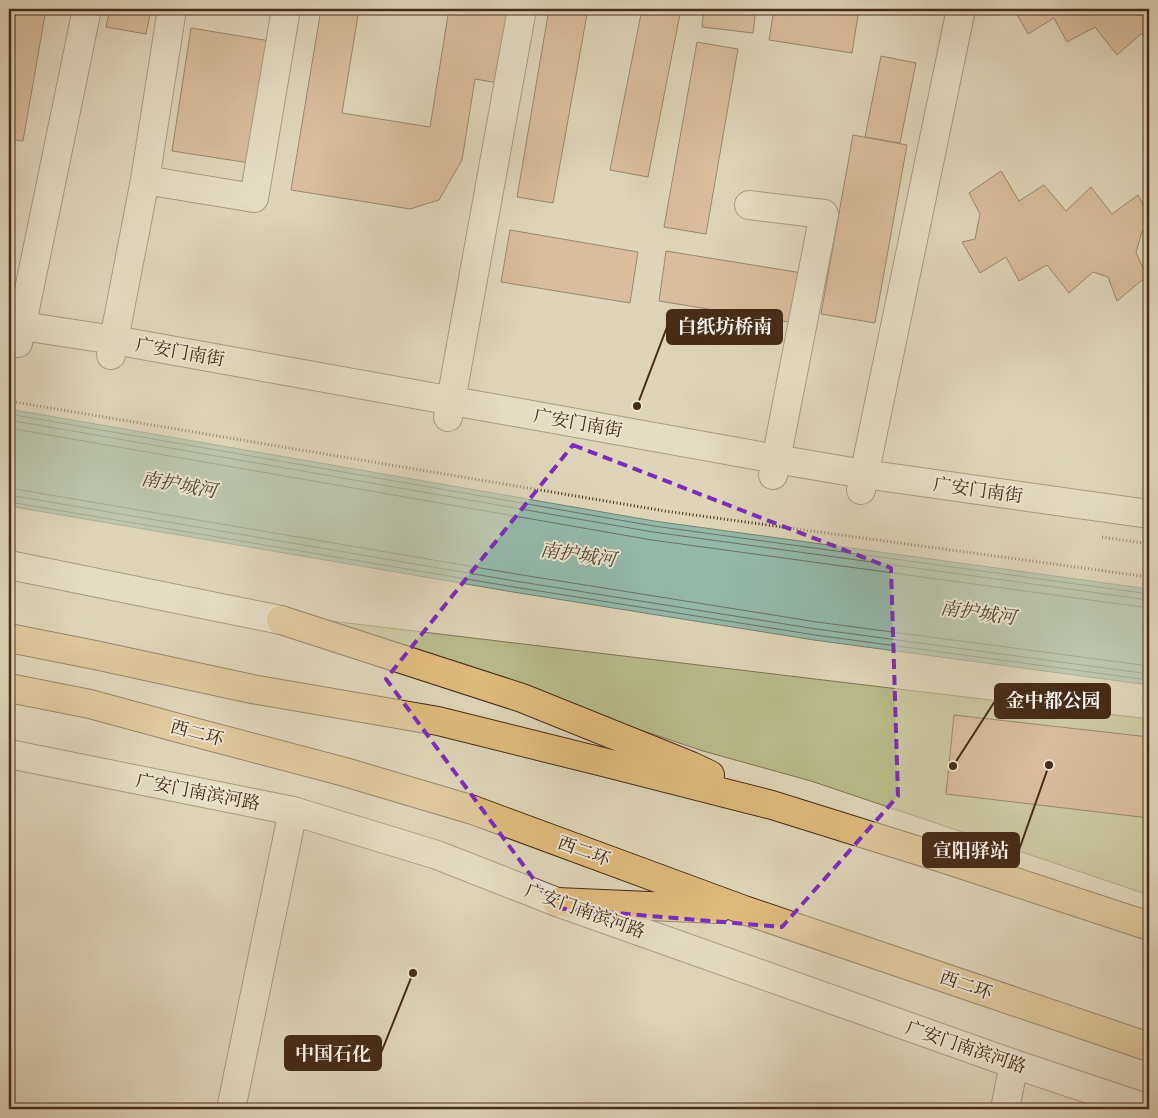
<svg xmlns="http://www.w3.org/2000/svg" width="1158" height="1118" font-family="'IM FELL Great Primer','Noto Serif SC',serif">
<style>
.green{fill:#b8bc8a;stroke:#7f7450}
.water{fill:#94b9ab;stroke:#758170}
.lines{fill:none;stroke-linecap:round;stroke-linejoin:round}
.shore{stroke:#6d7261;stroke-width:1}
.building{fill:#d39f7b;stroke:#462c17}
.minor-casing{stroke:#6c563f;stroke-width:30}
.highway-casing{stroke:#462c17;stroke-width:30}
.path{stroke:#462c17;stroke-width:3;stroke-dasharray:1 2.5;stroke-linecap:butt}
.minor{stroke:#eae4d1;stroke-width:28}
.highway{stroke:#dfba7c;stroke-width:28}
.marked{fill:none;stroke:#7b2cbf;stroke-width:4;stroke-dasharray:10 6;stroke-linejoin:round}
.labels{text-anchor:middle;stroke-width:4;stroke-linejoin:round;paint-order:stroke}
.street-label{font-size:18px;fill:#462c17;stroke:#eae4d1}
.water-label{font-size:19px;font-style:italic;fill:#564835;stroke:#eae4d1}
.leader{fill:none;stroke:#462c17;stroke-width:2}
.callout-dot{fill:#462c17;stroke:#eae4d1;stroke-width:2}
.callout{fill:#462c17;stroke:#462c17;stroke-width:2}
.callout-label{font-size:19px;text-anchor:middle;font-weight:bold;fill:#fff}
</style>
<rect width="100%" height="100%" fill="#ded5b8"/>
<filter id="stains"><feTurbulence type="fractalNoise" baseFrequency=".004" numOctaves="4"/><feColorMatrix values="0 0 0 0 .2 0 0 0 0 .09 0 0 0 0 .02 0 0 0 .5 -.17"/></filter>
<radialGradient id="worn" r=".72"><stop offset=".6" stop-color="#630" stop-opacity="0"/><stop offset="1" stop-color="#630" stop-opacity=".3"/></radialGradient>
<path class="green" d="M331 621 1149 719V895L811 781 703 751 525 691Z"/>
<path class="water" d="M9 409 654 521 1149 589V685L814 640 513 592 9 506Z"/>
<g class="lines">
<path class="shore" d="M9 414 654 526 1149 594
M9 420 653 532 1149 600
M9 428 652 540 1149 608
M9 488 516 574 817 622 1149 666
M9 495 515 581 816 629 1149 674
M9 502 514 587 815 635 1149 680"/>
</g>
<path class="building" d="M9 9H46L23 141 9 139Z
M110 9H151L146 34 106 27Z
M321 9H359L342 113 430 127 449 9H517L504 84 475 79 462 160 439 200 410 209 291 190Z
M549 9H588L553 203 517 197Z
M642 9H681L648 177 610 170Z
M704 9H756L753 33 702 27Z
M774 9H859L852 53 769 40Z
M1014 9H1149V36L1141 34 1117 55 1095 27 1067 42 1054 18 1028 34Z
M191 28 270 41 250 163 172 151Z
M697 42 738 49 706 234 664 227Z
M881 56 916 63 900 143 865 137Z
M853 135 907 145 875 323 821 314Z
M1001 171 1019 201 1044 185 1066 211 1091 187 1112 214 1138 195 1149 216V230L1142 231 1136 253 1147 276 1117 301 1108 277 1093 272 1069 293 1047 265 1019 281 1006 257 980 273 962 242 975 239 980 214 969 193Z
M510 230 638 252 630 303 501 282Z
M666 251 802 273 794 323 659 301Z
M954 715 1149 737V818L946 794Z"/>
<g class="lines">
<defs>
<path id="minor" d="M145 180 254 198 286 9
M749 205 824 214 773 475
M9 324 114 340 776 459 864 474 1149 514
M18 343 87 9
M111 355 145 180 172 9
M448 417 522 9
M861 490 961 9
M9 565 281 620
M9 754 293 811 437 855 557 902 1014 1064 1149 1109
M231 1109 293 811
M1005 1109 1014 1064"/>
<path id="highway" d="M281 620 522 698 691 766 710 775
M9 638 95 655 252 689 438 721 599 761 772 805 948 860 1149 926
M9 688 90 704 182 729 345 772 473 810 744 910 1149 1047
M557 902 718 909"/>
</defs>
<use href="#minor" class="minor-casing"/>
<use href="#highway" class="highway-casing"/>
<path class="path" d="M9 401 665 511 1149 577
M1102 537 1149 544"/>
<use href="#minor" class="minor"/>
<use href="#highway" class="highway"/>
</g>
<path d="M0 0H1158V1118H0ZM573 445 891 568 898 796 782 927 555 908 386 679Z" fill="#ded5b8" fill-opacity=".55" fill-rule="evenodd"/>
<path class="marked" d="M573 445 891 568 898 796 782 927 555 908 386 679Z"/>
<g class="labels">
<g class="street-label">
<text transform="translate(180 352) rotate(10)" y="6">广安门南街</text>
<text transform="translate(578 423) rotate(10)" y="6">广安门南街</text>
<text transform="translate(978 490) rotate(8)" y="6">广安门南街</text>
<text transform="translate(197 733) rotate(15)" y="6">西二环</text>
<text transform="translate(198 792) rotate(11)" y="6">广安门南滨河路</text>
<text transform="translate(584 851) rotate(20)" y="6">西二环</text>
<text transform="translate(585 911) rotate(20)" y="6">广安门南滨河路</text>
<text transform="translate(966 985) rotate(19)" y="6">西二环</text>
<text transform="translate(966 1047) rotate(19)" y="6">广安门南滨河路</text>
</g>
<g class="water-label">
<text transform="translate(179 484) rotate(10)" y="7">南护城河</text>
<text transform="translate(578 554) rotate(8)" y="7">南护城河</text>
<text transform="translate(978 612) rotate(8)" y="7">南护城河</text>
</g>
</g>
<path class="leader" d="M637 406L667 327M953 766L995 701M1049 765L1019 850M413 973L381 1053"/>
<g class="callout-dot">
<circle cx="637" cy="406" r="5"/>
<circle cx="953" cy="766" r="5"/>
<circle cx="1049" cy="765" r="5"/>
<circle cx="413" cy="973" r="5"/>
</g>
<g class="callout">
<rect x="667" y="310" width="115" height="34" rx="5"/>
<rect x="995" y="684" width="115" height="34" rx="5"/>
<rect x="923" y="833" width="96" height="34" rx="5"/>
<rect x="285" y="1036" width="96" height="34" rx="5"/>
</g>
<g class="callout-label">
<text x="725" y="333">白纸坊桥南</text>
<text x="1053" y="707">金中都公园</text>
<text x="971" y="857">宣阳驿站</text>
<text x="333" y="1060">中国石化</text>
</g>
<rect width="1158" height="1118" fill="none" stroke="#ded5b8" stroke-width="30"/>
<rect x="10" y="10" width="1138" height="1098" fill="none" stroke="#462c17" stroke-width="2.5"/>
<rect x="15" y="15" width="1128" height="1088" fill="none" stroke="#462c17"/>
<rect width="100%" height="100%" filter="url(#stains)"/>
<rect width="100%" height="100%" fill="url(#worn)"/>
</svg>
